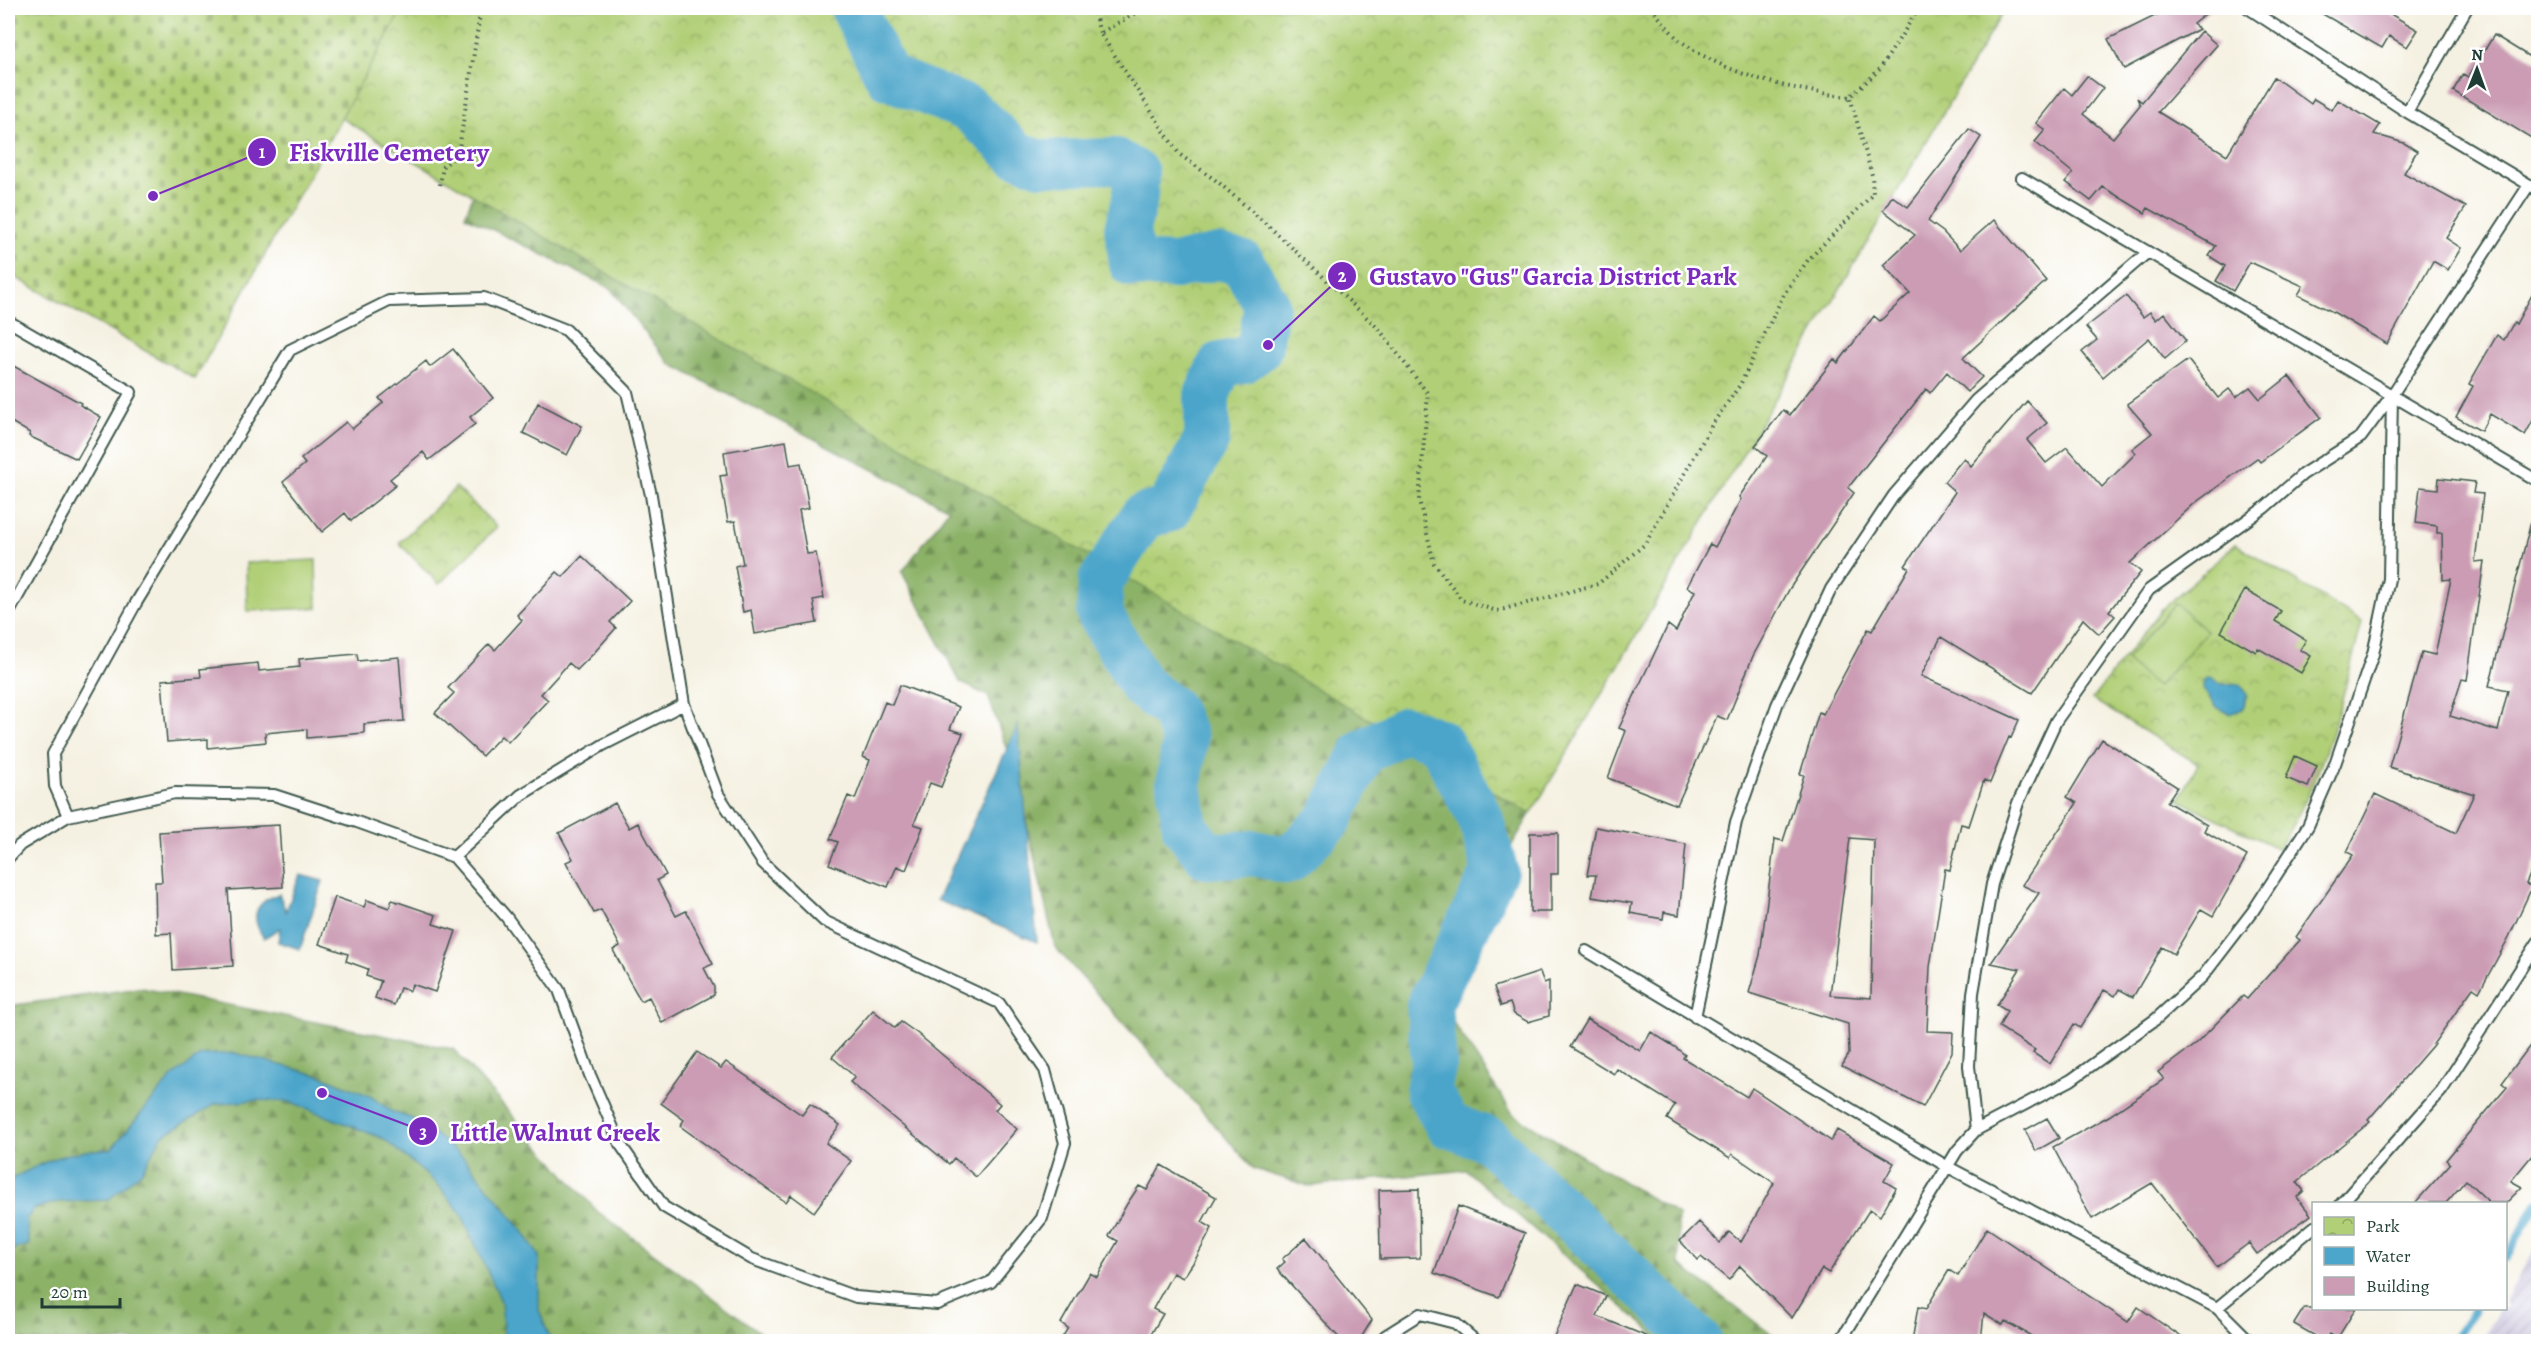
<svg xmlns="http://www.w3.org/2000/svg" width="2546" height="1349" font-family="Alegreya,serif">
<style>
.industrial{fill:url(#industrial-furrows)}
.forest{fill:url(#forest-firs);stroke:#56784e;stroke-width:1.5}
.cemetery{fill:url(#cemetery-stones);stroke:#688655;stroke-width:1.5}
.park{fill:url(#park-crowns);stroke:#688655;stroke-width:1.5}
.garden{fill:#b0cf76;stroke:#688655;stroke-width:1.5}
.water{fill:#4ca5ca;stroke:#36717f;stroke-width:1.5}
.lines{fill:none;stroke-linecap:round;stroke-linejoin:round}
.stream{stroke:#4ca5ca;stroke-width:8}
.river{stroke:#4ca5ca;stroke-width:46}
.building{fill:#cb9cb4;fill-rule:evenodd}
.lane-casing{stroke:#3f584e;stroke-width:14}
.path{stroke:#3f584e;stroke-width:4;stroke-dasharray:1.5 4.5;stroke-linecap:butt}
.lane{stroke:#fff;stroke-width:10}
.leader{fill:none;stroke:#7b2cbf;stroke-width:2}
.callout-dot{fill:#7b2cbf;stroke:#fff;stroke-width:2}
.mark-label{font-size:18px;text-anchor:middle;font-weight:bold;fill:#fff}
.callout-label{font-size:26px;text-anchor:middle;font-weight:bold;fill:#7b2cbf;stroke:#fff;stroke-width:5;stroke-linejoin:round;paint-order:stroke}
</style>
<defs>
<pattern id="industrial-furrows" width="10" height="10" patternUnits="userSpaceOnUse" patternTransform="scale(1.5)"><rect width="10" height="10" fill="#c6c0da"/><path d="M-1 1l2-2M0 10L10 0M9 11l2-2" fill="none" stroke="#a09db2"/></pattern>
<pattern id="forest-firs" width="22" height="20" patternUnits="userSpaceOnUse" patternTransform="scale(1.5)"><rect width="22" height="20" fill="#8cb267"/><path d="M5 1l3.5 6h-7zM16 11l3.5 6h-7z" fill="#729256"/></pattern>
<pattern id="cemetery-stones" width="16" height="16" patternUnits="userSpaceOnUse" patternTransform="scale(1.5)"><rect width="16" height="16" fill="#b0cf76"/><path d="M2 7V4a2 2 0 0 1 4 0v3zM10 15v-3a2 2 0 0 1 4 0v3z" fill="#8fa962"/></pattern>
<pattern id="park-crowns" width="20" height="18" patternUnits="userSpaceOnUse" patternTransform="scale(1.5)"><rect width="20" height="18" fill="#b0cf76"/><path d="M2 6a3 3 0 1 1 6 0M12 15a3 3 0 1 1 6 0" fill="none" stroke="#8fa962"/></pattern>
</defs>
<rect width="100%" height="100%" fill="#fff"/>
<filter id="ink" filterUnits="userSpaceOnUse"><feTurbulence type="fractalNoise" baseFrequency=".0167" numOctaves="2"/><feDisplacementMap in="SourceGraphic" scale="12" xChannelSelector="R" yChannelSelector="G"/><feConvolveMatrix kernelMatrix="1 2 1 2 8 2 1 2 1" color-interpolation-filters="sRGB"/></filter>
<filter id="wash" filterUnits="userSpaceOnUse"><feTurbulence type="fractalNoise" baseFrequency=".008" numOctaves="4" result="noise"/><feDisplacementMap in="SourceGraphic" scale="24" xChannelSelector="R" yChannelSelector="G"/><feGaussianBlur stdDeviation="1.35" result="paint"/><feColorMatrix in="noise" values="0 0 0 0 0 0 0 0 0 0 0 0 0 0 0 0 0 1.4 0 .05"/><feComposite in="paint" operator="in"/></filter>
<g filter="url(#wash)">
<rect width="100%" height="100%" fill="#f5f1e2"/>
<path class="industrial" d="M2538 1243V1341H2480L2500 1309 2506 1308V1299Z"/>
<path class="forest" d="M492 147 1673 573 1429 985 1513 1114 1678 1215 1679 1264 1780 1341H1662L1466 1170 1309 1186 1254 1169 1055 947 1015 773 988 696 960 682 902 572 949 509 670 364 610 288 465 216Z
M141 988 453 1049 597 1211 771 1341H8V1006Z"/>
<path class="cemetery" d="M8 8H403L195 379 8 273Z"/>
<path class="park" d="M403 8H2005L1531 814 341 118Z
M456 487 497 527 439 584 399 543Z
M2236 544 2362 622C2347 681 2333 741 2307 797 2299 815 2288 832 2279 849L2179 800 2198 764 2092 699 2162 609Z"/>
<path class="garden" d="M316 560 317 608 247 611 246 563Z
M2175 603 2207 631 2157 687 2126 660Z"/>
<path class="water" d="M2209 677C2214 678 2217 683 2222 684 2235 686 2239 677 2247 695L2243 709 2230 714 2216 707 2203 689 2204 680Z
M1018 725 1037 942 937 900Z
M300 875 323 881 300 949 278 942 280 928 264 938C249 917 255 902 279 894L286 911Z
M235 1053 322 1076 370 1096 393 1112 419 1121 464 1158 523 1231 539 1256V1310L551 1341H504L501 1301 461 1213 436 1183 384 1139 291 1102 257 1100 216 1104 162 1136 142 1171 108 1200 57 1202 34 1209 26 1219 29 1245 8 1251V1181C46 1160 67 1150 111 1149L172 1077 201 1055Z"/>
<g class="lines">
<path class="stream" d="M2506 1258 2538 1202
M2452 1342 2475 1308"/>
<path class="river" d="M853 8 888 77 969 109 1015 153 1040 163 1116 161 1136 173 1135 198 1127 229 1132 264 1176 266 1218 257 1242 263 1267 305 1259 349 1244 360 1220 365 1207 395V439L1168 510 1143 516 1101 581 1099 613 1142 686 1172 709 1185 739 1179 784 1185 828 1207 856 1254 853 1288 861 1329 820 1363 752 1406 729 1440 742 1480 817 1495 870 1429 1005 1434 1063 1428 1091 1448 1125 1489 1140 1700 1342"/>
</g>
<g id="blocks">
<path class="building" d="M2171 8H2213L2193 24 2199 29 2124 69 2108 39Z
M2312 8H2380L2418 30 2407 47 2389 36 2382 48Z
M2201 31 2217 45 2158 112 2227 155 2274 77 2311 104 2314 99 2332 110 2338 100 2380 125 2374 134 2404 143 2417 151 2404 173 2466 207 2446 238 2461 248 2448 270 2433 261 2387 344 2335 313 2298 295 2303 286 2250 262 2233 291 2216 281 2225 266 2209 256 2216 246 2148 208 2145 213 2103 187 2091 201 2066 182 2073 173 2035 142 2045 130 2036 123 2064 88 2072 95 2087 76 2103 88 2083 114 2113 138 2140 105 2137 98 2142 102Z
M2494 35 2538 62V142L2453 91 2463 74 2468 77Z
M1969 129 1981 137 1928 221 1943 232 1960 250 1994 220 2046 281 1963 358 1982 377 1967 392 1947 372 1930 393 1926 389 1848 488 1854 493 1790 588 1753 656 1727 720 1717 716 1677 805 1608 778 1626 731 1619 728 1668 625 1676 631 1695 591 1687 587 1710 544 1715 547 1741 499 1739 497 1767 456 1755 446 1783 410 1790 415 1834 359 1838 363 1874 316 1880 321 1910 293 1883 265 1915 235 1883 210 1892 196 1908 207Z
M2538 284V411L2525 435 2490 414 2481 431 2456 417 2473 386 2469 384 2497 335 2504 340 2514 322 2516 324Z
M2126 296 2143 317 2150 312 2156 320 2164 313 2186 341 2165 359 2149 338 2103 377 2082 352 2097 340 2086 327Z
M453 349 493 398 470 417 475 424 429 460 423 452 390 479 396 485 351 521 345 513 322 532 283 482 305 464 301 459 346 422 352 429 383 403 379 398 426 361 430 367Z
M2188 360 2218 398 2229 389 2236 397 2250 387 2260 399 2289 376 2321 417 2260 462 2257 458 2195 503 2130 563 2141 572 2109 611 2115 616 2099 634 2083 619 2032 693 1941 637 1921 676 2019 720 2011 738 2009 737 1990 783 1984 780 1969 826 1961 824 1950 870 1945 869 1930 967 1927 1031 1953 1032 1952 1052 1923 1107 1842 1066 1849 1054 1848 1024 1749 993 1760 955 1775 839 1783 841 1804 775 1800 774 1819 712 1823 714 1868 629 1872 631 1909 568 1905 566 1955 492 1944 482 1964 458 1971 466 2027 401 2047 423 2027 440 2046 463 2067 447 2102 487 2136 453 2132 449 2152 433 2127 404ZM1850 838 1874 840 1871 998 1830 995Z
M8 363 81 403 80 405 101 417 77 459 29 436 30 433 8 420Z
M538 403 582 426 567 455 523 433Z
M786 441 790 465 801 463 809 508 799 510 807 554 816 553 824 598 813 600 817 623 755 634 751 610 743 612 735 566 743 564 735 521 728 522 720 476 727 475 724 452Z
M2439 478 2475 482 2473 493 2483 494 2475 562 2484 561 2467 680 2462 679 2450 716 2498 731 2508 690 2489 686 2531 522 2538 523V855L2526 884 2532 887 2509 937 2479 992 2473 988 2432 1046 2368 1120 2370 1122 2297 1182 2304 1191 2297 1197 2311 1215 2257 1254 2249 1243 2217 1267 2152 1183 2092 1219 2053 1147 2109 1116 2164 1079 2158 1072 2197 1043 2243 996 2247 999 2300 940 2296 937 2353 855 2347 852 2375 794 2456 833 2474 794 2389 767 2422 652 2435 655 2451 579 2443 580 2442 533H2437V526L2416 523 2420 487 2438 489Z
M582 556 630 601 610 622 616 628 592 655 577 670 569 663 541 694 548 700 508 742 501 736 482 756 435 713 454 693 448 688 489 644 495 650 522 620 517 615 542 588 557 572 563 577Z
M2245 590 2281 611 2275 621 2306 640 2300 650 2311 656 2301 673 2258 648 2256 652 2221 632Z
M357 654 358 661 399 657 404 721 364 724V733L307 738V729L265 733 266 742 208 748V739L167 742 162 680 201 677 200 669 258 663 259 671 300 667 299 659Z
M900 685 959 707 950 729 963 733 941 787 930 783 914 824 923 827 906 870 897 866 888 887 829 864 838 842 830 839 848 796 855 799 870 760 863 757 885 702 892 705Z
M2102 739 2177 787 2167 802 2207 825 2204 831 2247 856 2213 916 2201 909 2174 954 2162 947 2133 997 2119 989 2115 996 2104 990 2080 1028 2074 1024 2050 1064 2033 1053 2035 1050 1999 1027 2007 1011 1997 1005 2020 969 1991 963 2039 893 2022 885 2077 803 2067 797Z
M2295 756 2317 766 2308 787 2286 778Z
M615 803 629 828 638 823 666 875 657 880 676 916 686 911 713 964 704 968 714 987V995L662 1023 649 997 641 1001 630 982 613 950 620 946 601 910 594 913 566 862 573 859 559 833Z
M279 825 283 887 228 890 233 966 173 970 171 933 156 934 155 882H162L159 832Z
M1596 827 1686 844 1679 915 1664 912 1663 919 1630 913 1632 903 1592 897 1596 875H1587Z
M1530 833H1558V874H1551V912H1530Z
M335 897 364 907 367 900 389 908 392 900 436 915 433 924 456 931 435 992 412 984 410 991 400 988 394 1005 375 998 381 981 366 976 368 969 346 961 348 954 319 944Z
M1540 972 1544 983 1549 981V1016L1528 1022 1514 1014 1510 1003 1501 1006 1494 987Z
M873 1010 895 1028 901 1022 918 1034 1000 1104 995 1110 1017 1129 976 1177 954 1158 949 1164 932 1150 850 1082 855 1077 832 1057Z
M1587 1019 1640 1051 1651 1032 1675 1047 1685 1055 1683 1058 1747 1097 1752 1088 1831 1141 1837 1130 1894 1163 1884 1181 1896 1188 1880 1216 1870 1209 1829 1273 1822 1269 1792 1318 1740 1266 1729 1280 1701 1257 1698 1260 1680 1241 1699 1222 1720 1243 1729 1232 1741 1242 1774 1183 1732 1154 1730 1158 1667 1119 1675 1105 1617 1069 1614 1074 1570 1047Z
M2538 1035V1148L2511 1181 2522 1187 2506 1203H2490L2466 1180 2446 1203H2415L2450 1164 2446 1160 2507 1087 2502 1083Z
M697 1052 721 1068 726 1062 802 1115 810 1104 840 1125 826 1143 851 1161 814 1212 791 1195 786 1202 767 1189 680 1126 684 1120 661 1103Z
M2047 1118 2059 1138 2036 1151 2025 1130Z
M1161 1165 1216 1197 1202 1222 1212 1228 1195 1260 1183 1278 1173 1273 1153 1309 1163 1314 1147 1341H1060L1068 1328 1061 1323 1090 1273 1097 1277 1118 1241 1109 1236 1127 1204 1139 1186 1147 1190Z
M1419 1189 1420 1258 1380 1259 1379 1190Z
M1458 1206 1525 1233 1499 1297 1434 1273Z
M1987 1228 2128 1322 2138 1307 2187 1341H2040L2005 1321 2003 1325 1984 1313 1981 1341H1912L1918 1307 1926 1309 1949 1270 1958 1276Z
M1306 1238 1372 1320 1359 1341H1342L1277 1269 1285 1262 1282 1259Z
M1577 1284 1606 1296 1597 1316 1658 1341H1552Z
M2304 1308H2356L2337 1339 2329 1334 2324 1341 2294 1324Z"/>
</g>
</g>
<g filter="url(#ink)">
<use href="#blocks" fill-opacity="0" stroke="#3f584e" stroke-width="1.5"/>
<g class="lines">
<defs>
<path id="lane" d="M2248 8 2407 112 2538 190
M2407 112 2467 8
M2022 178 2538 481
M8 321 131 392 8 614
M454 857 521 795 603 745 684 704
M8 858 20 845 68 816 175 793 274 795 357 822 454 857 507 918 559 990 590 1075 620 1144 664 1207 752 1259 856 1297 937 1304 991 1282 1042 1218 1065 1143 1045 1070 999 1003 824 921 763 863 718 794 684 704 651 495 627 392 566 330 484 298 389 301 290 350 136 603 53 754 55 786 68 816
M1586 951 1948 1167 2217 1308 2251 1342
M1695 1017 1736 822 1777 705 1831 589 1894 495 1976 400 2148 252
M1976 1130 1969 1066 1973 993 1992 884 2018 803 2056 721 2149 590 2264 508 2303 474 2361 437 2392 395 2529 185
M2341 1204 2442 1090 2538 942
M2217 1308 2314 1227
M1381 1342 1385 1336 1420 1314 1455 1323 1477 1342
M1840 1342 1957 1151 1976 1130 2071 1080 2156 1019 2203 976 2253 911 2308 826 2335 764 2373 654 2389 579 2392 395"/>
</defs>
<use href="#lane" class="lane-casing"/>
<path class="path" d="M1093 8 1100 33
M1145 8 1100 33 1179 154 1218 182 1274 231 1379 329 1428 394 1419 500 1434 563 1462 600 1497 611 1598 584 1645 544 1713 423 1740 385 1784 294 1808 260 1873 194 1872 175 1850 97
M1651 8C1661 18 1670 33 1682 42 1730 77 1793 90 1850 97L1880 69 1919 8
M440 185 443 166 458 155 481 8"/>
<use href="#lane" class="lane"/>
</g>
</g>
<path class="leader" d="M153 196L262 152M1268 345L1342 276M322 1093L423 1131"/>
<g class="callout-dot">
<circle cx="153" cy="196" r="6"/>
<circle cx="1268" cy="345" r="6"/>
<circle cx="322" cy="1093" r="6"/>
<circle cx="262" cy="152" r="15"/>
<circle cx="1342" cy="276" r="15"/>
<circle cx="423" cy="1131" r="15"/>
</g>
<g class="mark-label">
<text x="262" y="158">1</text>
<text x="1342" y="282">2</text>
<text x="423" y="1138">3</text>
</g>
<g class="callout-label">
<text x="389" y="161">Fiskville Cemetery</text>
<text x="1553" y="285">Gustavo "Gus" Garcia District Park</text>
<text x="555" y="1141">Little Walnut Creek</text>
</g>
<rect width="2546" height="1349" fill="none" stroke="#fff" stroke-width="30"/>
<rect x="2312" y="1202" width="195" height="108" fill="#ffffff" stroke="#a5b1ae" stroke-width="1.5"/>
<rect x="2324" y="1217" width="30" height="18" fill="url(#park-crowns)" stroke="#a5b1ae" stroke-width="1.5"/>
<text x="2366" y="1232" font-size="18" fill="#1f3d34">Park</text>
<rect x="2324" y="1247" width="30" height="18" fill="#4ca5ca" stroke="#a5b1ae" stroke-width="1.5"/>
<text x="2366" y="1262" font-size="18" fill="#1f3d34">Water</text>
<rect x="2324" y="1277" width="30" height="18" fill="#cb9cb4" stroke="#a5b1ae" stroke-width="1.5"/>
<text x="2366" y="1292" font-size="18" fill="#1f3d34">Building</text>
<g transform="translate(2477 69) rotate(1)" stroke="#ffffff" stroke-width="4.5" paint-order="stroke">
<path d="M0-4.5L10 22L0 15L-10 22Z" fill="#1f3d34"/>
<text y="-9" font-size="16" font-weight="bold" text-anchor="middle" fill="#1f3d34">N</text>
</g>
<path d="M42 1298v9h78v-9" fill="none" stroke="#1f3d34" stroke-width="3"/>
<text x="51" y="1298" font-size="18" fill="#1f3d34" stroke="#ffffff" stroke-width="4.5" paint-order="stroke">20 m</text>
</svg>
